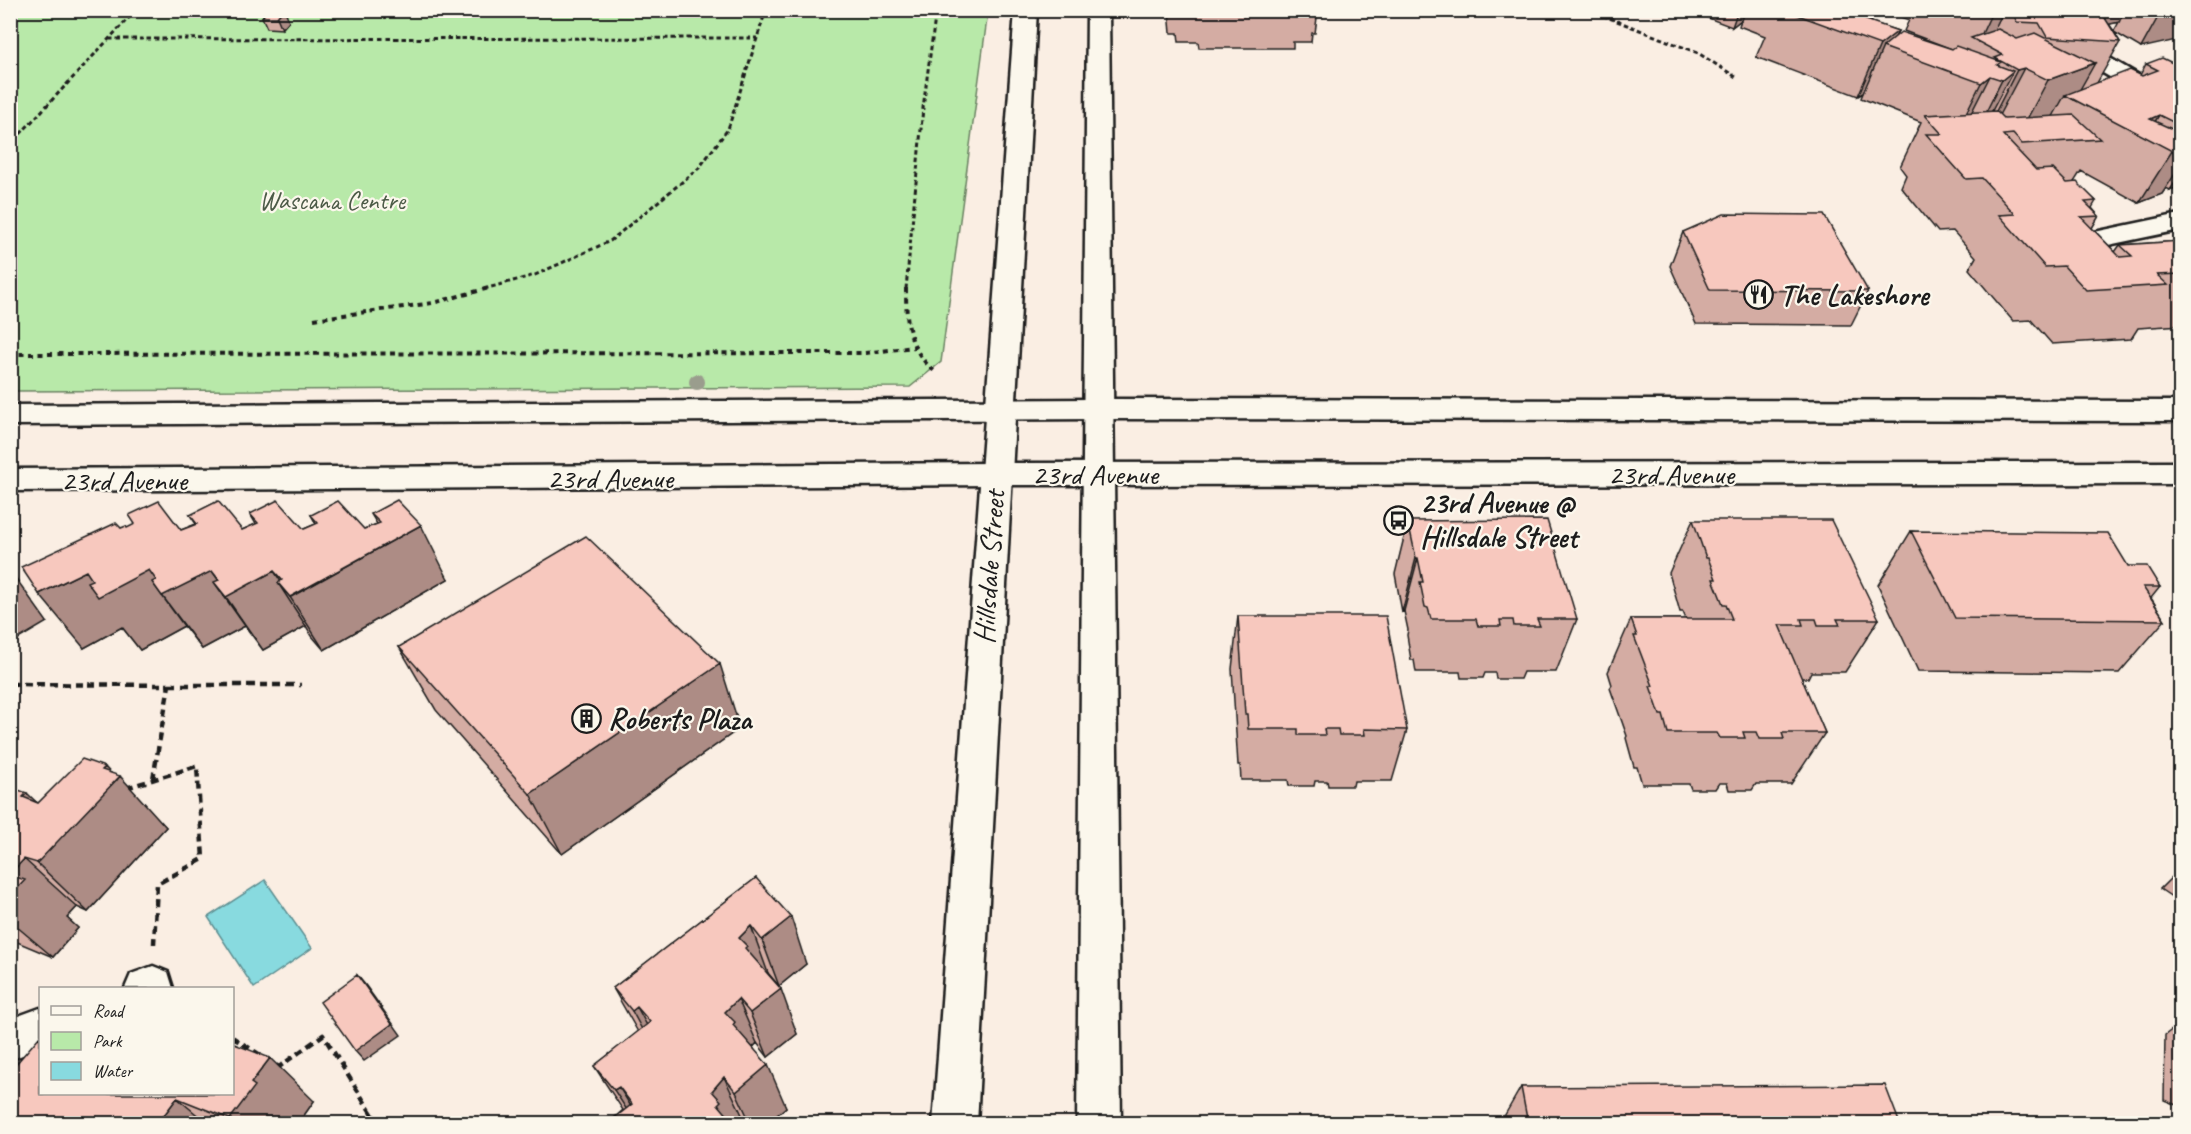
<svg xmlns="http://www.w3.org/2000/svg" width="2191" height="1134" font-family="Caveat,sans-serif">
<style>
.green{fill:#b8e9a9;stroke:#6a8262;stroke-width:1.5}
.water{fill:#88dadf;stroke:#5d8e91;stroke-width:1.5}
.lines{fill:none;stroke-linecap:round;stroke-linejoin:round}
.minor-casing{stroke:#1c1c1c;stroke-width:5}
.tertiary-casing{stroke:#1c1c1c;stroke-width:5}
.secondary-casing{stroke:#1c1c1c;stroke-width:5}
.path-far2{stroke:#1c1c1c;stroke-width:3;stroke-dasharray:4.5 3;stroke-linecap:butt}
.path-far1{stroke:#1c1c1c;stroke-width:4;stroke-dasharray:5 4.5;stroke-linecap:butt}
.path{stroke:#1c1c1c;stroke-width:4.5;stroke-dasharray:8 5;stroke-linecap:butt}
.minor{fill:#fbf7ec;fill-rule:evenodd}
.tertiary{fill:#fbf7ec;fill-rule:evenodd}
.secondary{fill:#fbf7ec;fill-rule:evenodd}
.tree{fill:#9a9d8d}
.wall{fill:#d4aca3;stroke:#1c1c1c;stroke-width:1.5;fill-rule:evenodd}
.shaded-wall{fill:#ad8c85;stroke:#1c1c1c;stroke-width:1.5}
.building{fill:#f7c8be;stroke:#1c1c1c;stroke-width:1.5}
.labels{text-anchor:middle;stroke-width:4.5;stroke-linejoin:round;paint-order:stroke}
.far-park-label{font-size:26px;fill:#4b5a46;stroke:#fbf7ec}
.poi-label{font-size:30px;font-weight:bold;fill:#1c1c1c;stroke:#fbf7ec;text-anchor:start}
.street-label{font-size:30px;fill:#1c1c1c;stroke:#fbf7ec}
</style>
<rect width="100%" height="100%" fill="#faeee3"/>
<filter id="ink" filterUnits="userSpaceOnUse"><feTurbulence type="fractalNoise" baseFrequency=".0167" numOctaves="2"/><feDisplacementMap in="SourceGraphic" scale="12" xChannelSelector="R" yChannelSelector="G"/><feConvolveMatrix kernelMatrix="1 2 1 2 8 2 1 2 1" color-interpolation-filters="sRGB"/></filter>
<g filter="url(#ink)">
<path class="green" d="M10 11H988L941 362 910 387 11 391Z"/>
<path class="water" d="M265 880 312 948 254 988 208 917Z"/>
<g class="lines">
<defs>
<path id="minor" d="M2007 10H2032L2060 29 2180 99V115L2172 113 2044 39Z
M2180 214V230L2070 253 2061 251 2057 245 2061 239Z
M153 966 168 972 173 988H125L131 974Z
M40 1008V1048L10 1060V1019Z"/>
<path id="tertiary" d="M1015 10H1037L977 1124H933Z
M1087 10H1109L1121 1124H1077Z"/>
<path id="secondary" d="M1097 399 2180 401V421L1097 419 10 425V405Z
M2180 462V484L995 485 10 491V469L995 463Z"/>
</defs>
<use href="#minor" class="minor-casing"/>
<use href="#tertiary" class="tertiary-casing"/>
<use href="#secondary" class="secondary-casing"/>
<path class="path-far2" d="M1589 10 1698 53 1736 77
M109 39 757 38
M10 145 136 10
M484 289 535 275 610 241 699 168 728 129 766 10
M906 289 923 108 936 10"/>
<path class="path-far1" d="M906 288C906 322 908 351 937 373
M314 319 433 303 489 288
M10 354 865 353 914 347"/>
<path class="path" d="M10 684 169 685 153 779
M169 685H301
M126 788 197 766 203 859 157 884 154 944
M232 1037 262 1056
M276 1065 279 1067 323 1035 372 1114 365 1124
M372 1114 378 1124"/>
<use href="#minor" class="minor"/>
<use href="#tertiary" class="tertiary"/>
<use href="#secondary" class="secondary"/>
</g>
<circle class="tree" cx="697" cy="382" r="8"/>
<path class="wall" d="M268 10 289 21 282 29 267 28 262 17Z
M1169 10H1318L1315 33H1312L1311 42H1293V48H1199L1198 42H1179L1178 33H1171Z
M1696 10H1870L1871 22 1898 31 1895 37 1952 49 1904 31 1909 20 1898 16 1900 10H2181L2141 48 2114 32 2120 42 2097 83 2140 75 2146 64 2177 65 2181 60V186L2170 190 2166 188 2162 194 2139 203 2081 171 2074 182 2096 201 2092 208 2099 216 2092 228 2115 252 2120 245 2181 241V325L2138 328 2131 339 2052 344 2031 320 2013 321 1969 269 1976 257 1953 231 1938 232 1901 187 1906 175 1900 167 1921 122 1861 98 1863 93 1858 96 1756 57 1765 36 1739 26 1741 20 1732 27 1695 13ZM2119 22 2114 31 2109 24Z
M1683 232 1868 291 1851 325 1696 324 1670 266Z
M250 514 304 529 316 524 311 515 364 529 377 524 371 514 448 579 324 650 312 636 306 626 263 650 245 626 202 649 184 626 140 650 122 627 84 648 127 528 181 530 196 524 190 515 242 530 256 524Z
M1693 520 1879 619 1845 672H1811L1808 678H1801L1825 733 1791 784H1756L1752 790H1729L1727 783H1719L1715 789H1691L1689 784H1642L1637 767H1634L1626 738 1627 736 1610 688 1612 685 1608 672 1631 619H1686L1683 612H1680L1669 573Z
M1408 521 1577 619 1556 672H1523L1520 679H1496L1495 673H1485L1483 678H1461L1460 672H1416L1414 660H1411L1407 635 1408 630 1404 611 1402 612 1395 574Z
M1911 531 2128 566 2160 587 2151 598 2165 620 2119 673 1918 671 1878 585Z
M1238 616 1407 730 1392 781H1354L1353 786H1328L1327 781H1315L1314 786H1289L1288 780H1241L1240 765H1238L1232 669Z
M399 647 740 728 562 854 436 710Z
M111 773 166 827 88 912 77 907 67 918 78 928 53 957 10 939V787L38 803Z
M2181 868V903L2160 889Z
M756 878 806 964 779 986 768 973V974L797 1034 768 1057 757 1043 753 1047 786 1107 767 1124H748L744 1119 741 1124H607L623 1110 594 1066 638 1032 613 988Z
M2178 1025 2181 1026V1107L2164 1100 2165 1035Z
M1521 1087 1900 1124H1503L1502 1120Z
M40 1094 314 1101 298 1124H10Z"/>
<path class="shaded-wall" d="M283 10H285L289 21 282 29 277 17Z
M1738 10H1745L1741 20 1732 27Z
M1993 10H2004L1988 42H1978Z
M2111 10H2125L2119 22 2102 26Z
M2162 10H2181V39L2141 48Z
M1875 12 1864 39 1866 20Z
M1898 31 1890 49 1883 47 1863 93 1858 96 1880 45Z
M2095 63 2074 100 2065 95 2051 120 2020 132 2048 80Z
M2024 68 1997 119 1991 121 2017 70Z
M2013 71 1986 122 1976 132 2002 80Z
M1990 76 1964 127 1955 135 1981 83Z
M2159 115 2146 137 2150 119Z
M2181 147V165L2162 194 2139 203 2172 151Z
M2181 174V186L2170 190Z
M421 525 448 579 324 650 290 597 278 583 306 626 263 650 226 597 214 582 245 626 202 649 152 582 184 626 140 650 122 627 84 648 39 594 86 571 149 570 212 571 229 595 274 571 291 597Z
M1416 558H1418L1404 611 1402 612Z
M10 562 15 568 10 570Z
M10 570 47 622 10 644Z
M720 664 740 728 562 854 530 794Z
M105 767 117 780 120 776 166 827 88 912 37 863 23 797 27 793 67 832 102 770Z
M24 859 77 907 67 918 78 928 53 957 10 921V874Z
M791 917 806 964 779 986 762 940Z
M751 926 768 973 760 981 739 938Z
M357 975 366 986 401 1035 364 1061 355 1051Z
M781 989 797 1034 768 1057 750 1013Z
M738 999 757 1043 748 1053 725 1012Z
M637 1007 661 1051 656 1055 632 1011Z
M270 1058 314 1101 298 1124H235L230 1119 251 1083Z
M768 1065 786 1107 767 1124H751L736 1092Z
M724 1077 744 1119 741 1124H728L712 1091Z
M619 1087 642 1124H636L614 1090Z
M177 1098 208 1124H163L161 1119Z"/>
<path class="building" d="M268 10H283L277 17H262Z
M1784 10H1870L1875 12 1866 20 1898 31 1880 45Z
M2011 10H2100L2120 42 2047 37 2039 23 2017 22Z
M1998 29 2017 39 2035 33 2095 63 2048 80 2024 68 2017 70 1995 58 2003 55 1971 38Z
M1901 32 1952 49 1956 46 2001 62 1997 65 2013 71 2002 80 1990 76 1981 83 1883 47Z
M2162 58 2181 67V126L2159 115 2150 119 2181 133V147L2172 151 2065 95 2130 70 2142 76 2158 70 2146 64Z
M1996 111 2004 119 2074 115 2100 139 2022 144 2013 134 2003 135 2036 170 2053 169 2067 183 2077 182 2096 201 2085 202 2099 216 2081 217 2120 257 2132 256 2120 245 2181 241V274L2157 275 2168 285 2086 290 2064 266 2045 267 1999 215 2015 214 1982 178 1966 179 1926 134H1942L1925 115Z
M1724 214 1824 215 1868 291 1710 290 1683 232Z
M278 500 304 529 318 523 311 515 338 501 364 529 380 523 371 514 397 500 421 525 290 597 278 583 282 580 274 571 226 597 214 582 219 580 212 571 162 596 152 582 156 580 149 570 98 597 87 582 92 580 86 571 39 594 21 567 116 523 121 528 126 526 127 528 135 524 129 515 159 501 181 530 197 524 190 515 218 501 242 530 258 523 250 514Z
M1547 520 1577 619H1537L1540 626H1514L1513 620H1500L1501 626H1478L1476 619H1431L1428 608 1425 607 1420 582H1423L1418 558H1416L1408 521Z
M1693 520H1831L1879 619H1837L1840 625H1818L1816 619H1801L1803 625H1779L1825 733H1782L1784 739H1760L1757 732H1743L1745 738H1720L1717 733H1668L1663 715H1660L1650 686H1653L1634 636H1637L1631 619H1732L1726 604H1723L1713 579H1716L1708 558H1706Z
M1911 531 2108 533 2128 566H2147L2160 587H2143L2165 620 1955 618Z
M586 536 720 664 530 794 399 647Z
M1238 616H1386L1407 730 1364 729 1365 735H1339L1338 729H1324L1325 735H1298V729H1248L1247 714H1245Z
M82 759 105 767 102 770 120 776 37 863 24 859 10 874V787L27 793 23 797 38 803Z
M2181 869V883L2173 878Z
M10 875 25 880 10 896Z
M756 878 791 917 762 940 751 926 739 938 747 946 745 948 781 989 750 1013 738 999 725 1012 735 1022 733 1025 768 1065 736 1092 724 1077 712 1091 721 1101 718 1104 735 1124H607L632 1104 619 1087 614 1090 594 1066 650 1022 637 1007 632 1011 613 988Z
M357 975 392 1024 355 1051 320 1002Z
M2178 1025 2181 1026V1091L2178 1090Z
M40 1036V1094H232V1043L270 1058 251 1083 255 1086 230 1119 177 1098 161 1119 165 1122 163 1124H10V1071Z
M1885 1085 1900 1124H1528L1521 1087Z"/>
</g>
<defs>
<symbol id="restaurant-ring" viewBox="-11 -11 22 22"><circle r="9.5" fill="#fbf7ec" stroke="#1c1c1c" stroke-width="1.5"/><path d="M-5-6h1v4h1v-4h1v4h1v-4h1v5L-1.5 .5V6h-2V.5L-5-1ZM5-6V6H3V1.5H1.5Q1.5-4 5-6Z" fill="#1c1c1c"/></symbol>
<symbol id="bus-ring" viewBox="-11 -11 22 22"><circle r="9.5" fill="#fbf7ec" stroke="#1c1c1c" stroke-width="1.5"/><path d="M-5-6H5V4H4V6H2V4H-2V6H-4V4H-5ZM-3.5-4V0h7V-4ZM-3.5 1.2v1.5H-2V1.2ZM2 1.2v1.5H3.5V1.2Z" fill="#1c1c1c"/></symbol>
<symbol id="building-ring" viewBox="-11 -11 22 22"><circle r="9.5" fill="#fbf7ec" stroke="#1c1c1c" stroke-width="1.5"/><path d="M-4-6H4V6H1V3H-1V6H-4ZM-2.5-4.3h1.7v1.8h-1.7ZM.8-4.3h1.7v1.8H.8ZM-2.5-1h1.7V.8h-1.7ZM.8-1h1.7V.8H.8Z" fill="#1c1c1c"/></symbol>
</defs>
<g fill-rule="evenodd">
<use href="#restaurant-ring" x="1742" y="278" width="33" height="33"/>
<use href="#bus-ring" x="1382" y="504" width="33" height="33"/>
<use href="#building-ring" x="570" y="702" width="33" height="33"/>
</g>
<g class="labels">
<g class="far-park-label">
<text x="332" y="209">Wascana Centre</text>
</g>
<g class="poi-label">
<text x="1780" y="305">The Lakeshore</text>
<text x="1420" y="513">23rd Avenue @<tspan x="1420" dy="34">Hillsdale Street</tspan></text>
<text x="608" y="729">Roberts Plaza</text>
</g>
<g class="street-label">
<text x="1095" y="484">23rd Avenue</text>
<text x="1671" y="484">23rd Avenue</text>
<text x="610" y="488">23rd Avenue</text>
<text x="124" y="490">23rd Avenue</text>
<text transform="translate(989 567) rotate(-86)" y="10">Hillsdale Street</text>
</g>
</g>
<rect width="2191" height="1134" fill="none" stroke="#fbf7ec" stroke-width="36"/>
<rect x="18" y="18" width="2155" height="1098" fill="none" stroke="#1c1c1c" stroke-width="2" filter="url(#ink)"/>
<rect x="39" y="987" width="195" height="108" fill="#fbf7ec" stroke="#a29f99" stroke-width="1.5"/>
<rect x="51" y="1006" width="30" height="9" fill="#fbf7ec" stroke="#a29f99" stroke-width="1.5"/>
<text x="93" y="1017" font-size="18" fill="#1c1c1c">Road</text>
<rect x="51" y="1032" width="30" height="18" fill="#b8e9a9" stroke="#a29f99" stroke-width="1.5"/>
<text x="93" y="1047" font-size="18" fill="#1c1c1c">Park</text>
<rect x="51" y="1062" width="30" height="18" fill="#88dadf" stroke="#a29f99" stroke-width="1.5"/>
<text x="93" y="1077" font-size="18" fill="#1c1c1c">Water</text>
</svg>
